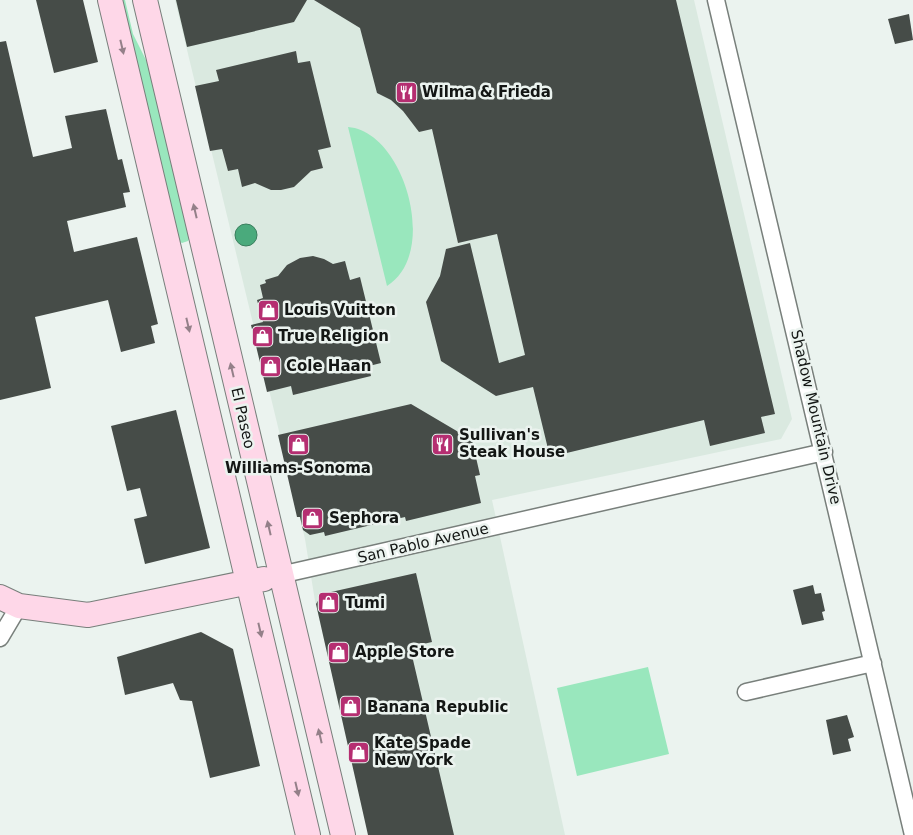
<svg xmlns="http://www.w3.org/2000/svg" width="913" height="835" font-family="'DejaVu Sans',sans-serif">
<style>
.built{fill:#dae9e0}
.green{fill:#99e7bd}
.water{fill:#4aaa7c;stroke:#3a7e5d}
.building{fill:#464c48}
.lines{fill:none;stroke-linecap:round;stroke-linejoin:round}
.street-casing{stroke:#787f7b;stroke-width:19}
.secondary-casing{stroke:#787f7b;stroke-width:26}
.street{stroke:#fff;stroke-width:16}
.secondary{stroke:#fed7e8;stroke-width:24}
.oneway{fill:#948089}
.labels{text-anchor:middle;stroke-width:5;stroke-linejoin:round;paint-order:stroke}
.poi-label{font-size:15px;font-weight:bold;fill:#131614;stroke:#ebf3ef;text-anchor:start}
.street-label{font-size:15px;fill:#131614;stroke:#ebf3ef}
</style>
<rect width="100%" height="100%" fill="#ebf3ef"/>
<path class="built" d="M175 0H694L792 419 781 439 492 500 565 835H370L315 601 305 539Z"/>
<path class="green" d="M120 0H125L133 34 149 66 190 237 188 241 182 243 177 240Z
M348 127C404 131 440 253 387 286Z
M648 667 669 754 577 776 557 688Z"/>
<path class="water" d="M235 235a11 11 0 1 1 22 0a11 11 0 1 1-22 0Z"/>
<path class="building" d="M36 0H83L98 62 54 73Z
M176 0H307L294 22 187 47Z
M314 0H676L775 414 761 417 765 433 710 446 704 420 550 457 533 387 496 396 441 361 426 302 440 276 446 249 470 243 499 363 525 355 497 234 458 243 432 129 419 132 403 111 391 100 377 93 360 28Z
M909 14 913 40 895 44 888 19Z
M6 41 33 157 72 148 65 116 106 109 118 160 122 159 130 192 123 193 126 207 67 221 74 252 137 237 158 324 151 326 155 343 121 352 108 300 35 317 51 388 0 400V42Z
M296 51 298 63 310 61 331 147 318 150 323 168 311 171 294 187 281 190H271L255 183 242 187 238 169 228 171 222 149 210 151 195 86 219 81 216 70Z
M313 256 324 259 333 264 345 261 350 280 360 277 381 363 369 366 371 376 293 395 291 386 267 392 251 325 263 322 257 300 263 298 260 285 266 283 265 280 278 276 287 265 300 258Z
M411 404 472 440 480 475 475 476 481 503 406 521 405 517 325 536 324 532 310 535 303 530 300 517H297L278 435Z
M176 410 210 548 145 564 134 519 147 516 140 488 127 491 111 426Z
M416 573 432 642 410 647 454 835H368L316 604 322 594Z
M813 585 815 594 821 593 825 611 822 612 824 620 802 625 793 590Z
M201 632 233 649 260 766 210 778 192 701 180 700 173 683 125 695 117 657Z
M847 715 854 737 848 739 851 751 833 755 826 720Z"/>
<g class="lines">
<defs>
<path id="street" d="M716 0 913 835
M280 575 824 452
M0 638 19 606
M746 692 873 663"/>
<path id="secondary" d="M110 0 308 835
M145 0 343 835
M0 597 19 606 88 615 264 579"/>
</defs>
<use href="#street" class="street-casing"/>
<use href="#secondary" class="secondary-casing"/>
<use href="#street" class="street"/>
<use href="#secondary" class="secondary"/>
</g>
<defs><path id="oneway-solid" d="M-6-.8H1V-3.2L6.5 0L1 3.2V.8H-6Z" transform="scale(1.25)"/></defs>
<g class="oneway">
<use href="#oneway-solid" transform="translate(122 47) rotate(77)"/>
<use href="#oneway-solid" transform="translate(195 211) rotate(-103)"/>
<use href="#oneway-solid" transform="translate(188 325) rotate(77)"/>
<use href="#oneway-solid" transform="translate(232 370) rotate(-103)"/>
<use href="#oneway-solid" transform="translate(269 528) rotate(-103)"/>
<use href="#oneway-solid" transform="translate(260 630) rotate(77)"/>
<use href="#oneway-solid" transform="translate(320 736) rotate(-103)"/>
<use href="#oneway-solid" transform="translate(297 789) rotate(77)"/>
</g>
<defs>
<symbol id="restaurant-square" viewBox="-11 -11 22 22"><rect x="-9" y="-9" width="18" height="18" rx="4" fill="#b52e71" stroke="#ebf3ef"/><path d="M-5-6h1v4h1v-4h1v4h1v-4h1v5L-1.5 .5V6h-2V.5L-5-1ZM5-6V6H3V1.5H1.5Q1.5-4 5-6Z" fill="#fff"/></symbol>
<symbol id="shop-square" viewBox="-11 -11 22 22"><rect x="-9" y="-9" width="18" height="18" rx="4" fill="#b52e71" stroke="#ebf3ef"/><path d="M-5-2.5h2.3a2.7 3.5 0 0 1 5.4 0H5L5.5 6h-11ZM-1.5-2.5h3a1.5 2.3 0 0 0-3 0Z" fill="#fff"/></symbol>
</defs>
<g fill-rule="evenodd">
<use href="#restaurant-square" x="394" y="80" width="25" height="25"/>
<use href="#shop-square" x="256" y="298" width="25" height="25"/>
<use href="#shop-square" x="250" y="324" width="25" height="25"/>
<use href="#shop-square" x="258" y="354" width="25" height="25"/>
<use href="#restaurant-square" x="430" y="432" width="25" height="25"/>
<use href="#shop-square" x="286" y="432" width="25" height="25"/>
<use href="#shop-square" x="300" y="506" width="25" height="25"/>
<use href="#shop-square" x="316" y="590" width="25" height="25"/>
<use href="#shop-square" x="326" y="640" width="25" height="25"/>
<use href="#shop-square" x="338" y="694" width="25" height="25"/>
<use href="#shop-square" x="346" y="740" width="25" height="25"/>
</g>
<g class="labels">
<g class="poi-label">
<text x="422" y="97">Wilma &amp; Frieda</text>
<text x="284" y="315">Louis Vuitton</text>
<text x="278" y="341">True Religion</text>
<text x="286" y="371">Cole Haan</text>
<text x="459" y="440">Sullivan's<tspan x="459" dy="17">Steak House</tspan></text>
<text x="298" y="473" text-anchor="middle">Williams-Sonoma</text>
<text x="329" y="523">Sephora</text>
<text x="345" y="608">Tumi</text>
<text x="355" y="657">Apple Store</text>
<text x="367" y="712">Banana Republic</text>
<text x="374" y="748">Kate Spade<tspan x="374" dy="17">New York</tspan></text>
</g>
<g class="street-label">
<text transform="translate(816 417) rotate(77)" y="5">Shadow Mountain Drive</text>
<text transform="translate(243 418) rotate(77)" y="5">El Paseo</text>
<text transform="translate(423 543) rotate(-13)" y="5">San Pablo Avenue</text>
</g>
</g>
</svg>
